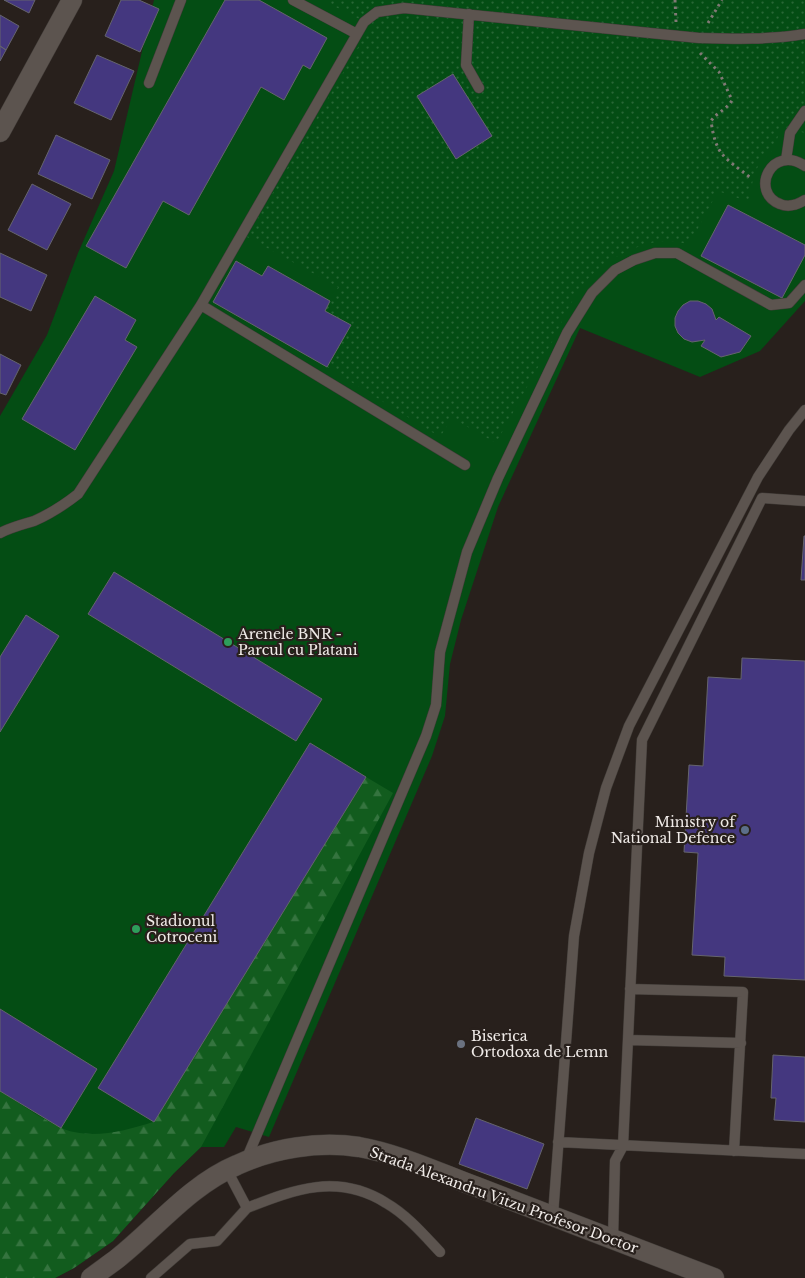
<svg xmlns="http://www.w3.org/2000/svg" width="805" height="1278" font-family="'Libre Baskerville',serif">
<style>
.green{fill:#044d14}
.forest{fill:url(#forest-firs)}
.park{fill:url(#park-dots)}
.building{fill:#44377f;stroke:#65646d}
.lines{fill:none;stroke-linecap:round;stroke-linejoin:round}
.lane-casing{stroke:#413c38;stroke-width:11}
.street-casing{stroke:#413c38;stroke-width:21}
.path{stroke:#807975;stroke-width:3;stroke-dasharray:2.5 4;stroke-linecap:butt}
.lane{stroke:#5c544f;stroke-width:10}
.street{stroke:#5c544f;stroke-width:20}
.leisure-dot{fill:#2e9e5b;stroke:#28201c;stroke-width:2}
.service-dot{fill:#5c6f8a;stroke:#28201c;stroke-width:2}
.worship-dot{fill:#6b7280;stroke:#28201c;stroke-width:2}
.labels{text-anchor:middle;stroke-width:4.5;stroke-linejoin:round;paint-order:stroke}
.poi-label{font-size:14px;fill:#f0ebe8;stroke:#28201c;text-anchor:start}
.street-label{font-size:14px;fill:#f0ebe8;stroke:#28201c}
</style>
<defs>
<pattern id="forest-firs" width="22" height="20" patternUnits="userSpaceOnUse" patternTransform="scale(1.25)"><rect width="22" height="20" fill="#125c1e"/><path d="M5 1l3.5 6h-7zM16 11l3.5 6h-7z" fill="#35743f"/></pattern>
<pattern id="park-dots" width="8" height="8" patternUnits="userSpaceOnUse" patternTransform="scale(1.25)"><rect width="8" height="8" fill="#044d14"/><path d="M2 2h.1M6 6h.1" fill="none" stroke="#296736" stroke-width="1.8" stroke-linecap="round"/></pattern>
</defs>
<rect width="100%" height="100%" fill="#28201c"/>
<path class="green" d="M154 0H805V301L760 351 700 377 580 328 498 507 461 620 450 664 445 716 432 756 269 1137 236 1127 224 1147H201L174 1173 113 1241 74 1268 55 1278H0V416L47 335 78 253 114 171Z"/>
<path class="forest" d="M366 777 393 793 201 1147 174 1173 113 1241 74 1268 55 1278H0V1091C19 1103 39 1117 59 1127 88 1141 125 1131 153 1122Z"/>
<path class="park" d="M322 0H805V133L782 127 772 151 760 162 754 175 751 189 749 202 718 191 689 245C655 230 602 259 582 286 570 302 562 322 553 340 534 374 515 409 496 443L452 418 440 437 327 367 351 325 325 311 338 287 247 237 371 25Z"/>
<path class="building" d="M4 0H35L29 13Z
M121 0H139L159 9 140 52 105 36Z
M225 0H259L327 38 310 69 303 65 284 100 261 87 189 215 163 201 126 268 86 246Z
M0 15 19 26 6 50 0 46Z
M0 46 6 50 0 61Z
M97 55 134 71 111 120 74 103Z
M453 74 492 136 456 159 417 96Z
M56 135 110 160 92 199 38 174Z
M32 184 71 204 47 250 8 230Z
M728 205 805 245V255L782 298 701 256Z
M0 253 47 275 31 311 0 297Z
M236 261 262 276 268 266 330 301 325 311 351 325 327 367 213 302Z
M95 296 136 320 125 340 137 347 75 450 22 419Z
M690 301H698L706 304 712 309 716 320 719 317 751 336 740 352 721 357 701 346 705 340 692 342 684 339 678 333 675 326V318L678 311 683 305Z
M0 354 21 365 6 395 0 393Z
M804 536H805V580H801Z
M114 572 322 699 296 741 88 614Z
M26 615 59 636 0 732V657Z
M742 658 805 661V980L724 976 725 957 692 955 698 853 684 852 689 765 703 766 708 677 741 679Z
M310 743 366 777 154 1122 98 1088Z
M0 1009 97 1069 61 1128 0 1091Z
M773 1055 805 1057V1122L774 1120 776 1098H771Z
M476 1118 544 1144 527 1189 459 1164Z"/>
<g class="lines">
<defs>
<path id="lane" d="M293 0 357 34
M469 14 466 65 479 88
M149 83 181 0
M786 160 790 133 805 111
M805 166C772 143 749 192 780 204 789 208 797 205 805 200
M201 305 465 465
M0 533C12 527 21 525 34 521 50 514 64 505 78 494L201 305 364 22 377 12 404 8 699 38C735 39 770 40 805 34
M630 989 743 992 734 1151
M628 1040 741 1043
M558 1142 805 1154
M246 1160 426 736 436 705 440 652 467 552 498 478 567 333 592 293 615 270 634 260 655 253H677L771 305 789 303 805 285
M247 1208C295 1189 338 1173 386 1203 407 1215 424 1235 440 1252
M553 1215 574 936 589 853 606 788 629 726 758 477 789 430 805 410
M613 1239 615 1161 623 1146 642 740 762 498 805 501
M151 1278 190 1244 217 1241 247 1208 227 1170"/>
<path id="street" d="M0 132 72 0
M91 1278C100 1271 109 1265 118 1258 157 1227 190 1185 237 1165 274 1148 318 1141 359 1147 399 1154 439 1173 477 1187 556 1217 635 1247 714 1278"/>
</defs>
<use href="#lane" class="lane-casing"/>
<use href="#street" class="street-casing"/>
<path class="path" d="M675 0 676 22
M708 23 722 0
M700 53 719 72 732 100C728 109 717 112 711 121 716 156 724 157 751 178"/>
<use href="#lane" class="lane"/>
<use href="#street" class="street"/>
</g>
<g class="leisure-dot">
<circle cx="228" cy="642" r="5"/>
<circle cx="136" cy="929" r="5"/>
</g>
<circle class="service-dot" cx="745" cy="830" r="5"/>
<circle class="worship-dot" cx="461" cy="1044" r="5"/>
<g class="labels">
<g class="poi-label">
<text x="238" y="639">Arenele BNR -<tspan x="238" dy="16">Parcul cu Platani</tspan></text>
<text x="735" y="827" text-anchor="end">Ministry of<tspan x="735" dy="16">National Defence</tspan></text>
<text x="146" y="926">Stadionul<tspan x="146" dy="16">Cotroceni</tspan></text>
<text x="471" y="1041">Biserica<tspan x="471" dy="16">Ortodoxa de Lemn</tspan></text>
</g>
<g class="street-label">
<text transform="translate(504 1200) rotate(20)" y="5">Strada Alexandru Vitzu Profesor Doctor</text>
</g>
</g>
</svg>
